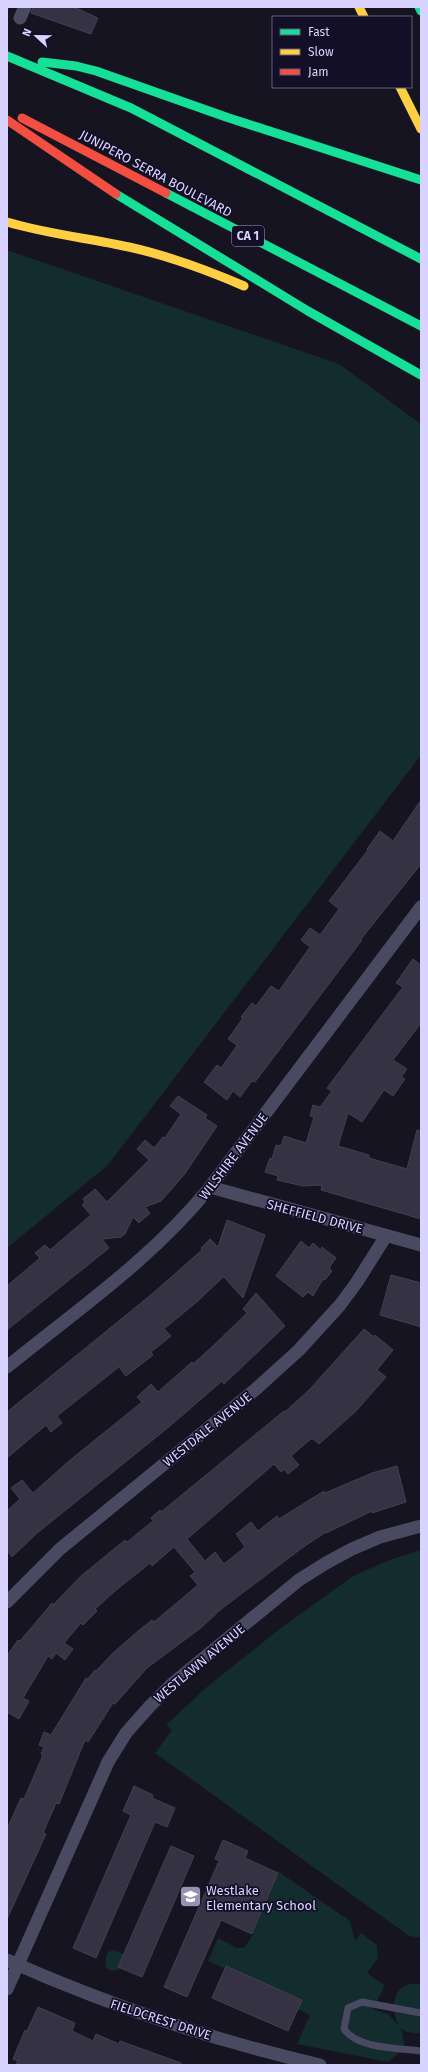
<svg xmlns="http://www.w3.org/2000/svg" width="428" height="2072" font-family="'Fira Sans',sans-serif">
<style>
.green{fill:#132c2d}
.building{fill:#343243;stroke:#433f54}
.lines{fill:none;stroke-linecap:round;stroke-linejoin:round}
.lane{stroke:#4a4962;stroke-width:7}
.street{stroke:#4a4962;stroke-width:13}
.fast{stroke:#16e098;stroke-width:9}
.slow{stroke:#ffcf43;stroke-width:9}
.jam{stroke:#f24e42;stroke-width:9}
.labels{text-anchor:middle;stroke-width:3.5;stroke-linejoin:round;paint-order:stroke}
.shield{fill:#130f26;stroke:#9e99be;stroke-width:1}
.shield-label{font-size:12px;font-weight:bold;fill:#d9d4ff}
.street-label{font-size:13px;fill:#d9d4ff;stroke:#130f26}
.poi-label{font-size:13px;fill:#d9d4ff;stroke:#130f26;text-anchor:start}
</style>
<rect width="100%" height="100%" fill="#161421"/>
<path class="green" d="M7 250 339 364 421 424V755L108 1165 7 1248Z
M421 1550V1938L409 1936 155 1753 172 1730 166 1725 207 1687 277 1631 353 1576 392 1559Z
M279 1872 350 1921 355 1941 361 1933 377 1945 378 1958 367 1973 385 1985 373 2009 388 2014 399 2026C388 2007 394 1980 421 1984V2034L407 2032 400 2028 402 2031 405 2048 388 2062 297 2044 310 2015 297 2009 301 1999 225 1966 224 1968 208 1961 218 1938 237 1948 245 1947 253 1934Z
M114 1950 124 1954 118 1967 120 1969 112 1971 106 1968V1957L108 1952Z"/>
<path class="building" d="M33 7H74L98 18 91 34 31 13Z
M421 800V864L361 939 362 940 255 1082 252 1081 240 1097 233 1091 227 1100 204 1082 217 1065 221 1068 236 1047 237 1045 228 1039 243 1018 241 1017 252 1003 256 1006 271 986 279 991 310 947 301 940 310 928 320 935 339 909 329 901 368 850 367 849 380 831 393 841Z
M413 959 421 965V1023L393 1060 407 1069 401 1077 405 1079 393 1096 384 1090 362 1122 348 1113 338 1146 369 1155V1158L407 1169 417 1130 421 1131V1219L321 1190 322 1185 303 1186 277 1180 278 1176 265 1172 270 1158 272 1159 276 1145 281 1146 284 1136 306 1143 314 1117 310 1116 313 1105 320 1107 332 1091 327 1088 403 987 396 983Z
M178 1096 207 1115 205 1118 217 1126 184 1175 161 1201 145 1207 150 1213 139 1223 133 1217 125 1234 121 1237 102 1239 109 1248 7 1330V1286L40 1258 35 1253 45 1245 50 1250 91 1215 82 1205 85 1202 83 1199 95 1189 107 1202 149 1160 137 1149 145 1140 154 1148 163 1137 165 1138 181 1114 170 1106Z
M227 1220 265 1235 243 1298 224 1277 222 1278 199 1300 164 1329 171 1336 151 1352 153 1355 126 1376 119 1367 57 1416 62 1423 51 1432 46 1425 7 1458V1412L152 1294 202 1250 201 1248 210 1239 218 1247Z
M301 1241 309 1248 313 1243 321 1250 322 1247 336 1258 329 1268 332 1271 325 1280 323 1279 313 1296 308 1292 303 1297 276 1276Z
M391 1275 421 1283V1327L380 1315Z
M256 1293 285 1326 224 1384 222 1381 170 1426 36 1534 12 1557 7 1550V1511L20 1499 11 1488 22 1480 33 1493 69 1461 142 1402 137 1397 151 1384 158 1392 192 1362 193 1364 213 1346 247 1313 243 1309Z
M364 1329 374 1337 375 1335 393 1350 377 1370 386 1377 356 1411 319 1444 312 1438 291 1456 299 1465 288 1474 284 1469 281 1472 274 1464 187 1539 205 1561 215 1552 224 1564 245 1547 236 1534 251 1522 258 1531 277 1516 279 1519 324 1491 325 1493 372 1473 397 1466 406 1502 372 1513V1511L326 1533V1532L302 1548 220 1610 202 1627 147 1668 115 1704 113 1703 88 1742 85 1740 59 1804 56 1803 43 1833 46 1834 7 1919V1829L21 1798 24 1799 43 1755 41 1754 44 1747 39 1745 44 1732 51 1735 86 1678 88 1679 95 1670 96 1671 114 1652 137 1632 152 1620 154 1622 198 1585 190 1576 195 1572 174 1547 152 1566 150 1563 115 1591 95 1609 97 1611 83 1625 81 1623 64 1643 73 1649 65 1660 56 1653 52 1659 48 1656 23 1698 29 1701 19 1719 7 1712V1656L18 1640 20 1641 52 1603 53 1605 81 1576 125 1540 127 1542 153 1521 151 1518 160 1510 161 1512 284 1411 285 1412 309 1390Z
M134 1786 153 1795 152 1798 175 1808 167 1827 155 1822 96 1958 73 1948 131 1815 123 1811Z
M223 1840 248 1851 245 1858 278 1873 252 1934 221 1920 187 1997 164 1987 219 1861 215 1859Z
M171 1846 194 1856 142 1977 118 1967Z
M226 1966 302 2000 288 2031 212 1998Z
M38 2007 75 2023 72 2031 93 2041 96 2034 119 2044 120 2041 181 2063V2065H16L18 2061 13 2059 25 2030 27 2031Z"/>
<g class="lines">
<path class="lane" d="M421 2013 362 2002 348 2008 344 2029C358 2049 398 2048 421 2051"/>
<path class="street" d="M20 18 25 7
M210 1187 421 1245
M7 1367C77 1310 153 1258 210 1187L421 907
M7 1602 60 1549 256 1389 299 1350 340 1305 357 1282 386 1236
M7 1960C108 2005 212 2040 320 2065
M7 1989 108 1762 126 1733 149 1707 172 1684 299 1580 326 1563 352 1549 380 1537 421 1526"/>
<path class="fast" d="M419 7 421 11
M7 56 131 108 421 259
M42 62 76 66 96 71 226 117 421 180
M166 193 421 326
M116 194 308 311 421 375"/>
<path class="slow" d="M359 7 364 17
M400 87 421 129
M7 222C47 234 88 238 129 247 169 256 207 270 244 286"/>
<path class="jam" d="M22 118 166 193
M7 120 116 194"/>
</g>
<defs>
<symbol id="school-square" viewBox="-11 -11 22 22"><rect x="-9" y="-9" width="18" height="18" rx="4" fill="#9591b1" stroke="#130f26"/><path d="M0-5L7-2L0 1L-7-2ZM-4 1L0 2.5L4 1V4Q0 6-4 4Z" fill="#fff"/></symbol>
</defs>
<g fill-rule="evenodd">
<use href="#school-square" x="178" y="1884" width="25" height="25"/>
</g>
<g class="labels">
<rect class="shield" x="232" y="226" width="32" height="20" rx="3"/>
<g class="shield-label">
<text x="248" y="240">CA 1</text>
</g>
<g class="street-label">
<text transform="translate(156 173) rotate(28)" y="5">JUNIPERO SERRA BOULEVARD</text>
<text transform="translate(233 1156) rotate(-53)" y="5">WILSHIRE AVENUE</text>
<text transform="translate(315 1216) rotate(15)" y="5">SHEFFIELD DRIVE</text>
<text transform="translate(207 1429) rotate(-39)" y="5">WESTDALE AVENUE</text>
<text transform="translate(199 1663) rotate(-40)" y="5">WESTLAWN AVENUE</text>
<text transform="translate(161 2019) rotate(18)" y="5">FIELDCREST DRIVE</text>
</g>
<g class="poi-label">
<text x="206" y="1895">Westlake<tspan x="206" dy="15">Elementary School</tspan></text>
</g>
</g>
<rect width="428" height="2072" fill="none" stroke="#d9d4ff" stroke-width="16"/>
<rect x="272" y="16" width="140" height="72" fill="#130f26" stroke="#625e7d"/>
<rect x="280" y="29" width="20" height="6" fill="#16e098" stroke="#625e7d"/>
<text x="308" y="36" font-size="12" fill="#d9d4ff">Fast</text>
<rect x="280" y="49" width="20" height="6" fill="#ffcf43" stroke="#625e7d"/>
<text x="308" y="56" font-size="12" fill="#d9d4ff">Slow</text>
<rect x="280" y="69" width="20" height="6" fill="#f24e42" stroke="#625e7d"/>
<text x="308" y="76" font-size="12" fill="#d9d4ff">Jam</text>
<g transform="translate(36 36) rotate(292)" stroke="#130f26" stroke-width="3" paint-order="stroke">
<path d="M0-3L7 15L0 10L-7 15Z" fill="#d9d4ff"/>
<text y="-6" font-size="11" font-weight="bold" text-anchor="middle" fill="#d9d4ff">N</text>
</g>
</svg>
